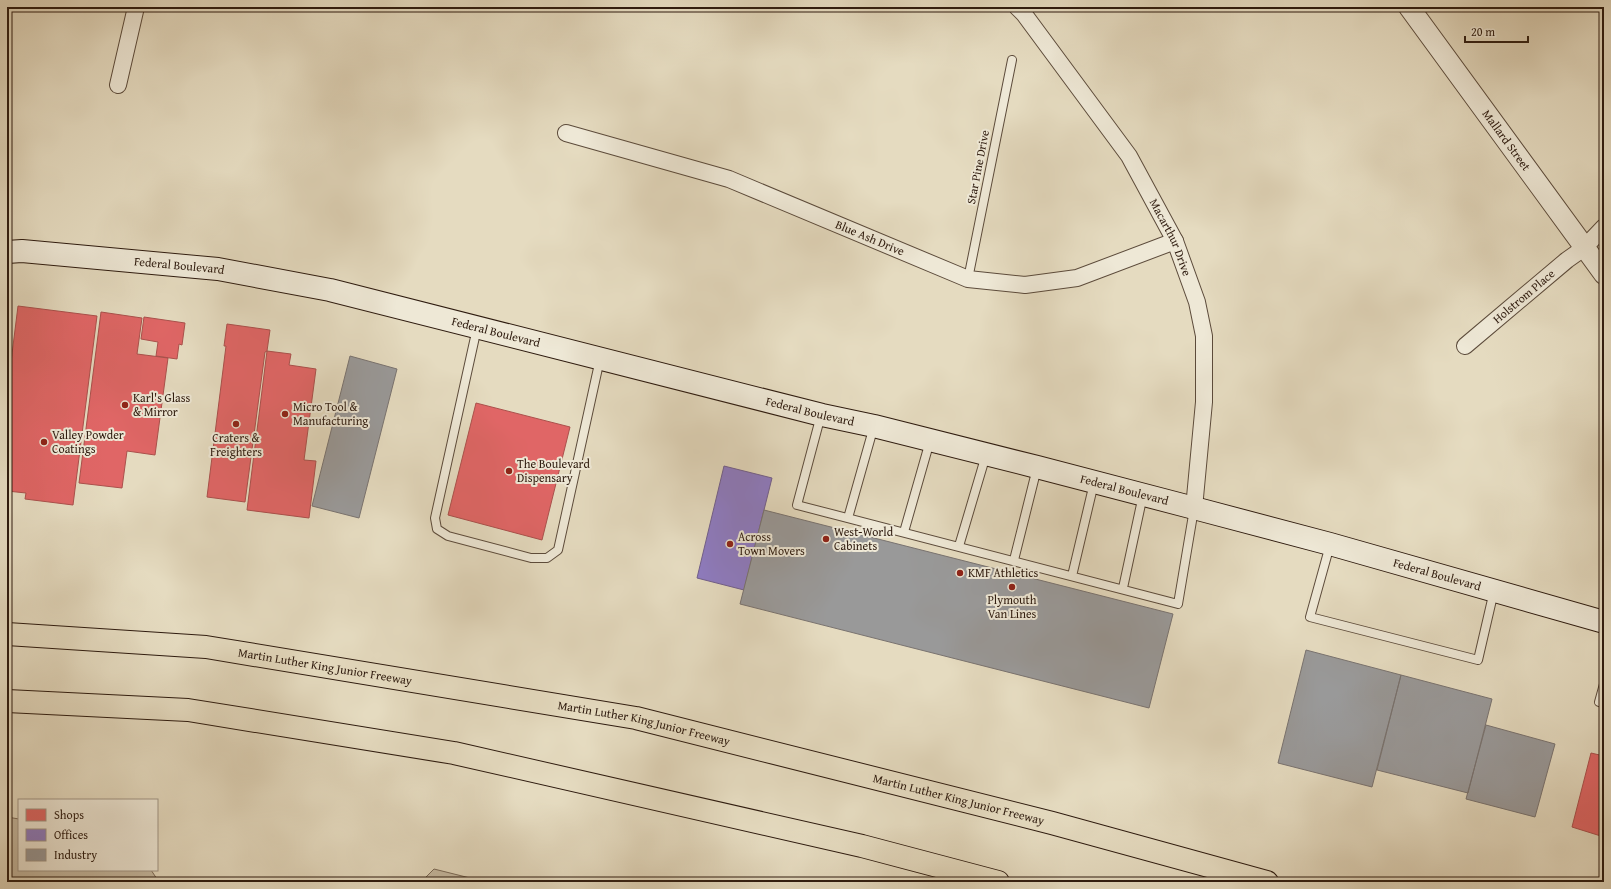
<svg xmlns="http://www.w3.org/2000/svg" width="1611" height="889" font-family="'Gentium Book Plus',serif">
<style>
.green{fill:#c6baa2;stroke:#7a6a58}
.shops{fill:#e06666;stroke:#ab504c}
.offices{fill:#8e7cc3;stroke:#715f8d}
.industry{fill:#999;stroke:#797370}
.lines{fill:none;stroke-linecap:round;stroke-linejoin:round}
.service-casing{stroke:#5c4b3b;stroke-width:10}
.minor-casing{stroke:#5c4b3b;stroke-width:18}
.tertiary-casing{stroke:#5c4b3b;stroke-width:22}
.secondary-casing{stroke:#2e1b0f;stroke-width:24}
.motorway-casing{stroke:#2e1b0f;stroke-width:24}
.service{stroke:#eee8d6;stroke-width:8}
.minor{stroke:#eee8d6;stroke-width:16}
.tertiary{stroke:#eee8d6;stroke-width:20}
.secondary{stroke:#eee8d6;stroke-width:22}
.motorway{stroke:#e5dbc0;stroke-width:22}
.poi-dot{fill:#8f2418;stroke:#eee8d6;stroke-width:1.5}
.labels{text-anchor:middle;stroke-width:4;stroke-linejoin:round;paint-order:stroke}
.street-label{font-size:12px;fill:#2e1b0f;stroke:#eee8d6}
.poi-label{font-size:12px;fill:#2e1b0f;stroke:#eee8d6;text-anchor:start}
</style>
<rect width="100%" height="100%" fill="#e5dbc0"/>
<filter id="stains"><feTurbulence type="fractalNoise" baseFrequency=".005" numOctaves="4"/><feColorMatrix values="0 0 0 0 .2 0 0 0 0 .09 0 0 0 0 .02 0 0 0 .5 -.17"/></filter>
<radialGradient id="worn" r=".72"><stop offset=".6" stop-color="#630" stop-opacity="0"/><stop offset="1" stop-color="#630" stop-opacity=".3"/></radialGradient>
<path class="green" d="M7 817 19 819V870H151L159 882H7Z
M434 869 486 882H421Z"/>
<path class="shops" d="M18 306 97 316 73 505 25 499 26 493 7 491V394Z
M101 312 142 318 137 354 168 358 155 455 127 451 122 488 79 483Z
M144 317 185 323 182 345 179 344 177 359 156 356 158 342 141 339Z
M227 324 270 330 267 351 265 352 245 502 207 497 226 346H224Z
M267 351 291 354 289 365 316 369 304 460 316 461 309 518 247 510Z
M476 403 570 427 542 540 448 515Z
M1591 753 1604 756V837L1572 827Z"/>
<path class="offices" d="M724 466 772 478 744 590 697 578Z"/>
<path class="industry" d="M350 356 397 369 359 518 312 506Z
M764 510 1173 614 1149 708 740 604Z
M1306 650 1401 675 1372 787 1278 763Z
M1401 675 1492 699 1468 793 1377 770Z
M1486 725 1555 744 1535 817 1466 799Z"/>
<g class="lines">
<defs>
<path id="service" d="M968 279 1012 60
M477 328 435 518 437 529 448 536 531 558H547L558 550 600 359
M821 415 797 505 1178 604 1194 509
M848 518 874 426
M904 532 930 441
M1330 545 1310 617 1478 660 1494 591
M959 546 986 455
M1014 560 1037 468
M1072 576 1094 483
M1123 588 1143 495
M1604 684 1599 702 1604 703"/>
<g id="minor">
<path id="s1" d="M1017 7 1024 14 1129 156 1175 241 1197 302 1204 336V402L1194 508"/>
<path d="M118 85 136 7"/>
<path id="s2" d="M566 133 729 179 968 279 1025 285 1077 278 1175 241"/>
<path id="s3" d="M1465 346 1567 260 1584 248 1604 227"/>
</g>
<g id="tertiary">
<path id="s4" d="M1409 7 1604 274"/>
</g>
<g id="secondary">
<path id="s5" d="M7 252 22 251 218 269 330 290 822 415 874 426 1037 467 1194 508 1330 544 1604 622"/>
</g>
<g id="motorway">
<path id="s6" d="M7 634 206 647 636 718 1052 823 1267 882"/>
<path d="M7 701 188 710 454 753 862 846 998 882"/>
</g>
</defs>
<use href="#service" class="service-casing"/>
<use href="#minor" class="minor-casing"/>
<use href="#tertiary" class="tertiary-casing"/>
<use href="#secondary" class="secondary-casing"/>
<use href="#motorway" class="motorway-casing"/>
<use href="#service" class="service"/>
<use href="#minor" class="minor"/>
<use href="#tertiary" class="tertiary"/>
<use href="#secondary" class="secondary"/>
<use href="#motorway" class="motorway"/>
</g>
<g class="poi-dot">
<circle cx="125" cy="405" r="4"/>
<circle cx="285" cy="414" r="4"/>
<circle cx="236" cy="424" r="4"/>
<circle cx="44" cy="442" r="4"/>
<circle cx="509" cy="471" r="4"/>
<circle cx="826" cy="539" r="4"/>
<circle cx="730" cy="544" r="4"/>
<circle cx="960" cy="573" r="4"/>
<circle cx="1012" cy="587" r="4"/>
</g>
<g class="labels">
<g class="street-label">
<text dy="4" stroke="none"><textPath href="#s4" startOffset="165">Mallard Street</textPath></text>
<text transform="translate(978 167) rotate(-79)" y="4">Star Pine Drive</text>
<text dy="4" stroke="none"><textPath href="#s1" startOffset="278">Macarthur Drive</textPath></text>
<text dy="4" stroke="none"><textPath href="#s2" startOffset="322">Blue Ash Drive</textPath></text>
<text dy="4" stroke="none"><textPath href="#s5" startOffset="173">Federal Boulevard</textPath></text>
<text dy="4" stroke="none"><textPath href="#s3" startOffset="77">Holstrom Place</textPath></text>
<text dy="4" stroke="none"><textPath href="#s5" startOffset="497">Federal Boulevard</textPath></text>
<text dy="4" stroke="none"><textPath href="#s5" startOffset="821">Federal Boulevard</textPath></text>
<text dy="4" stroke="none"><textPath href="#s5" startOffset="1145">Federal Boulevard</textPath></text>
<text dy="4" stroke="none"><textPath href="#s5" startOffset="1469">Federal Boulevard</textPath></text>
<text dy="4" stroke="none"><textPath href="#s6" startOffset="320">Martin Luther King Junior Freeway</textPath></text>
<text dy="4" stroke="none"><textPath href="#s6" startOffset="644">Martin Luther King Junior Freeway</textPath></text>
<text dy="4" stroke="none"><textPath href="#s6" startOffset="968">Martin Luther King Junior Freeway</textPath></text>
</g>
<g class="poi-label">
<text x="133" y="402">Karl's Glass<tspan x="133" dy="14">&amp; Mirror</tspan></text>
<text x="293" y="411">Micro Tool &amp;<tspan x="293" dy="14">Manufacturing</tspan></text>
<text x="52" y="439">Valley Powder<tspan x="52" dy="14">Coatings</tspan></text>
<text x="236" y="442" text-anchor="middle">Craters &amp;<tspan x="236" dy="14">Freighters</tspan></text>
<text x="517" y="468">The Boulevard<tspan x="517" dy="14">Dispensary</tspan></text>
<text x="834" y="536">West-World<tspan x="834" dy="14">Cabinets</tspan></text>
<text x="738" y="541">Across<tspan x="738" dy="14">Town Movers</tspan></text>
<text x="968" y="577">KMF Athletics</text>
<text x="1012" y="604" text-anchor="middle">Plymouth<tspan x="1012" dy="14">Van Lines</tspan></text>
</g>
</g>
<rect width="1611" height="889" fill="none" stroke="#e5dbc0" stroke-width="24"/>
<rect x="8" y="8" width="1595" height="873" fill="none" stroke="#2e1b0f" stroke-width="2"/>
<rect x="12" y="12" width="1587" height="865" fill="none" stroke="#2e1b0f"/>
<rect x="18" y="799" width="140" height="72" fill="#eee8d6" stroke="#a19686"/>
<rect x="26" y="809" width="20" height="12" fill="#e06666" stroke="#a19686"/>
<text x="54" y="819" font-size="12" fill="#2e1b0f">Shops</text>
<rect x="26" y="829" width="20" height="12" fill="#8e7cc3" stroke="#a19686"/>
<text x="54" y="839" font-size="12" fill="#2e1b0f">Offices</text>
<rect x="26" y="849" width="20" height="12" fill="#999999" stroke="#a19686"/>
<text x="54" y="859" font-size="12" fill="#2e1b0f">Industry</text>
<path d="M1465 36v6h63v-6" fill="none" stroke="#2e1b0f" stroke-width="2"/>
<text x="1471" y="36" font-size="12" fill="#2e1b0f" stroke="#eee8d6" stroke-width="3" paint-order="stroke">20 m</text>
<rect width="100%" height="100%" filter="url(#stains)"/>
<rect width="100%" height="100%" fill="url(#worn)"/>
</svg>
